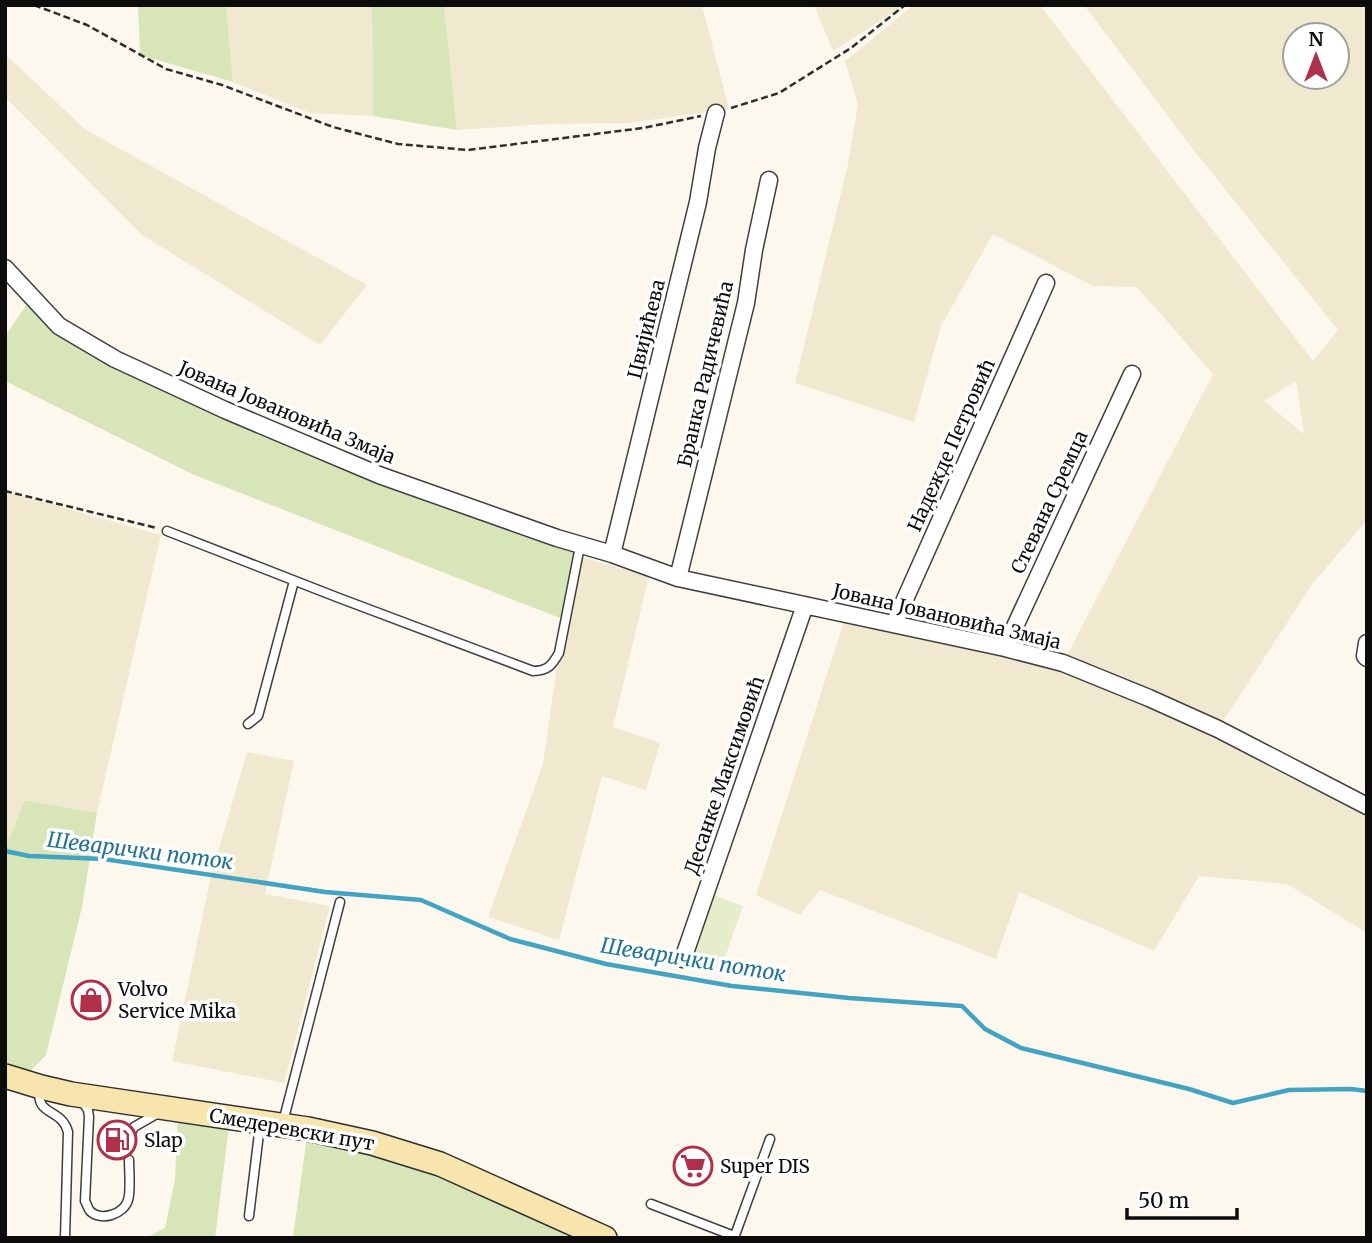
<svg xmlns="http://www.w3.org/2000/svg" width="1372" height="1243" font-family="Merriweather,serif">
<style>
.farmland{fill:#f1e9cf;fill-rule:evenodd}
.green{fill:#d7e5b9}
.pitch{fill:#e6edca}
.lines{fill:none;stroke-linecap:round;stroke-linejoin:round}
.stream{stroke:#43a3c2;stroke-width:4.5}
.lane-casing{stroke:#3f3f3f;stroke-width:11}
.street-casing{stroke:#3f3f3f;stroke-width:19}
.secondary-casing{stroke:#2e2e2e;stroke-width:26}
.path{stroke:#2e2e2e;stroke-width:2.5;stroke-dasharray:7 3.5;stroke-linecap:butt}
.lane{stroke:#fff;stroke-width:8}
.street{stroke:#fff;stroke-width:16}
.secondary{stroke:#f8e4ad;stroke-width:23}
.labels{text-anchor:middle;stroke-width:7;stroke-linejoin:round;paint-order:stroke}
.street-label{font-size:19px;fill:#0c0c0c;stroke:#fff}
.poi-label{font-size:19px;fill:#0c0c0c;stroke:#fff;text-anchor:start}
.water-label{font-size:21px;font-style:italic;fill:#207393;stroke:#fff}
</style>
<rect width="100%" height="100%" fill="#fdf8ed"/>
<path class="farmland" d="M226 5H372L373 116 310 113 233 82Z
M444 5H702L729 109 629 123 547 124 457 130Z
M814 5H905L833 51Z
M914 5H1040L1313 361 1338 330 1192 148 1084 5H1367V520L1313 583 1218 729 1063 663 1213 374 1137 287 1093 286 993 234 941 326 914 422 795 383 848 164 858 105 845 61ZM1295 35H1337V77H1295ZM1296 381 1304 434 1264 401Z
M5 54 86 130 367 285 320 345 142 235 5 97Z
M5 491 161 535 97 813 26 800 7 845 5 844Z
M573 555 649 576 613 727 660 743 646 790 602 776 559 940 488 917 543 764Z
M846 615 1044 657 1367 806V933L1287 884 1199 876 1154 951 1019 892 996 959 820 890 800 915 756 895Z
M247 752 294 761 265 894 330 906 284 1083 172 1061 211 876Z"/>
<path class="green" d="M138 5H226L233 82 140 55Z
M372 5H444L457 130 373 116Z
M32 297 115 359 580 546 565 620 192 474 5 381V336Z
M25 800 97 813 82 907 46 1055 20 1082 5 1076V844L7 845Z
M178 1110 230 1118 215 1238H146L165 1228 175 1179Z
M308 1129 345 1136 605 1238H291L293 1237Z"/>
<path class="pitch" d="M710 894 743 906 719 974 686 962Z"/>
<g class="lines">
<path class="stream" d="M5 851 29 856 104 859 325 892 421 900 510 939 606 964 732 986 849 998 962 1006 985 1029 1021 1048 1189 1089 1233 1103 1289 1090 1351 1089 1367 1091"/>
<defs>
<path id="lane" d="M167 531 339 598 533 671C548 671 552 665 559 653L580 546
M248 724 258 716 294 581
M40 1090C35 1116 62 1108 68 1132L65 1238
M82 1101 88 1110 89 1117 85 1201C87 1204 88 1209 90 1211 101 1222 124 1214 128 1200 131 1192 129 1170 129 1160
M283 1122 340 902
M130 1135 134 1127 160 1112
M651 1204 734 1236
M249 1216 260 1125
M734 1238 770 1139"/>
<path id="street" d="M5 268 59 326 115 359 225 410 379 475 557 538 612 554 678 578 1005 648 1063 663 1149 698 1218 729 1367 806
M612 554 698 202 707 148 716 113
M678 578 746 303 754 250 769 180
M894 624 1046 283
M1367 643 1365 656 1367 658
M1005 648 1132 374
M683 959 805 605"/>
<path id="secondary" d="M5 1076 41 1087 71 1094 308 1129 372 1143 440 1164 605 1238"/>
</defs>
<use href="#lane" class="lane-casing"/>
<use href="#street" class="street-casing"/>
<use href="#secondary" class="secondary-casing"/>
<path class="path" d="M34 5 87 25 166 69 222 85 333 127 398 144 468 150 643 128 701 116
M731 108 779 93 851 48 905 5
M5 491 157 528"/>
<use href="#lane" class="lane"/>
<use href="#street" class="street"/>
<use href="#secondary" class="secondary"/>
</g>
<defs>
<symbol id="shop-ring" viewBox="-11 -11 22 22"><circle r="9.5" fill="#fff" stroke="#b0304a" stroke-width="1.5"/><path d="M-5-2.5h2.3a2.7 3.5 0 0 1 5.4 0H5L5.5 6h-11ZM-1.5-2.5h3a1.5 2.3 0 0 0-3 0Z" fill="#b0304a"/></symbol>
<symbol id="fuel-ring" viewBox="-11 -11 22 22"><circle r="9.5" fill="#fff" stroke="#b0304a" stroke-width="1.5"/><path d="M-5.5-6h7V0h2V4h1.3V-2.5L3-4.5l.8-.8L6-3V5H2.5V1h-1V6h-7ZM-4.2-4.7v3.2H.2V-4.7Z" fill="#b0304a"/></symbol>
<symbol id="supermarket-ring" viewBox="-11 -11 22 22"><circle r="9.5" fill="#fff" stroke="#b0304a" stroke-width="1.5"/><path d="M-6-5.5h2.5l.6 2H6L4.5 2H-2.5L-4.4-4H-6ZM-1.5 3.2a1.3 1.3 0 1 0 .1 0ZM3 3.2a1.3 1.3 0 1 0 .1 0Z" fill="#b0304a"/></symbol>
</defs>
<g fill-rule="evenodd">
<use href="#shop-ring" x="69" y="978" width="44" height="44"/>
<use href="#fuel-ring" x="95" y="1118" width="44" height="44"/>
<use href="#supermarket-ring" x="671" y="1144" width="44" height="44"/>
</g>
<g class="labels">
<g class="street-label">
<text transform="translate(646 329) rotate(-76)" y="7">Цвијићева</text>
<text transform="translate(705 374) rotate(-77)" y="7">Бранка Радичевића</text>
<text transform="translate(287 412) rotate(23)" y="7">Јована Јовановића Змаја</text>
<text transform="translate(951 445) rotate(-66)" y="7">Надежде Петровић</text>
<text transform="translate(1049 502) rotate(-65)" y="7">Стевана Сремца</text>
<text transform="translate(947 616) rotate(13)" y="7">Јована Јовановића Змаја</text>
<text transform="translate(724 775) rotate(-71)" y="7">Десанке Максимовић</text>
<text transform="translate(292 1129) rotate(10)" y="7">Смедеревски пут</text>
</g>
<g class="poi-label">
<text x="118" y="996">Volvo<tspan x="118" dy="22">Service Mika</tspan></text>
<text x="144" y="1147">Slap</text>
<text x="720" y="1173">Super DIS</text>
</g>
<g class="water-label">
<text transform="translate(140 851) rotate(7)" y="7">Шеварички поток</text>
<text transform="translate(693 960) rotate(9)" y="7">Шеварички поток</text>
</g>
</g>
<rect width="1372" height="1243" fill="none" stroke="#0c0c0c" stroke-width="14"/>
<g transform="translate(1316 56)"><circle r="33" fill="#ffffff" stroke="#9e9e9e" stroke-width="2"/>
<path d="M0-5L12 26L0 18L-12 26Z" fill="#b0304a"/>
<text y="-10" font-size="19" font-weight="bold" text-anchor="middle" fill="#0c0c0c">N</text>
</g>
<path d="M1127 1208v10h110v-10" fill="none" stroke="#0c0c0c" stroke-width="3.5"/>
<text x="1138" y="1208" font-size="21" fill="#0c0c0c" stroke="#ffffff" stroke-width="5" paint-order="stroke">50 m</text>
</svg>
